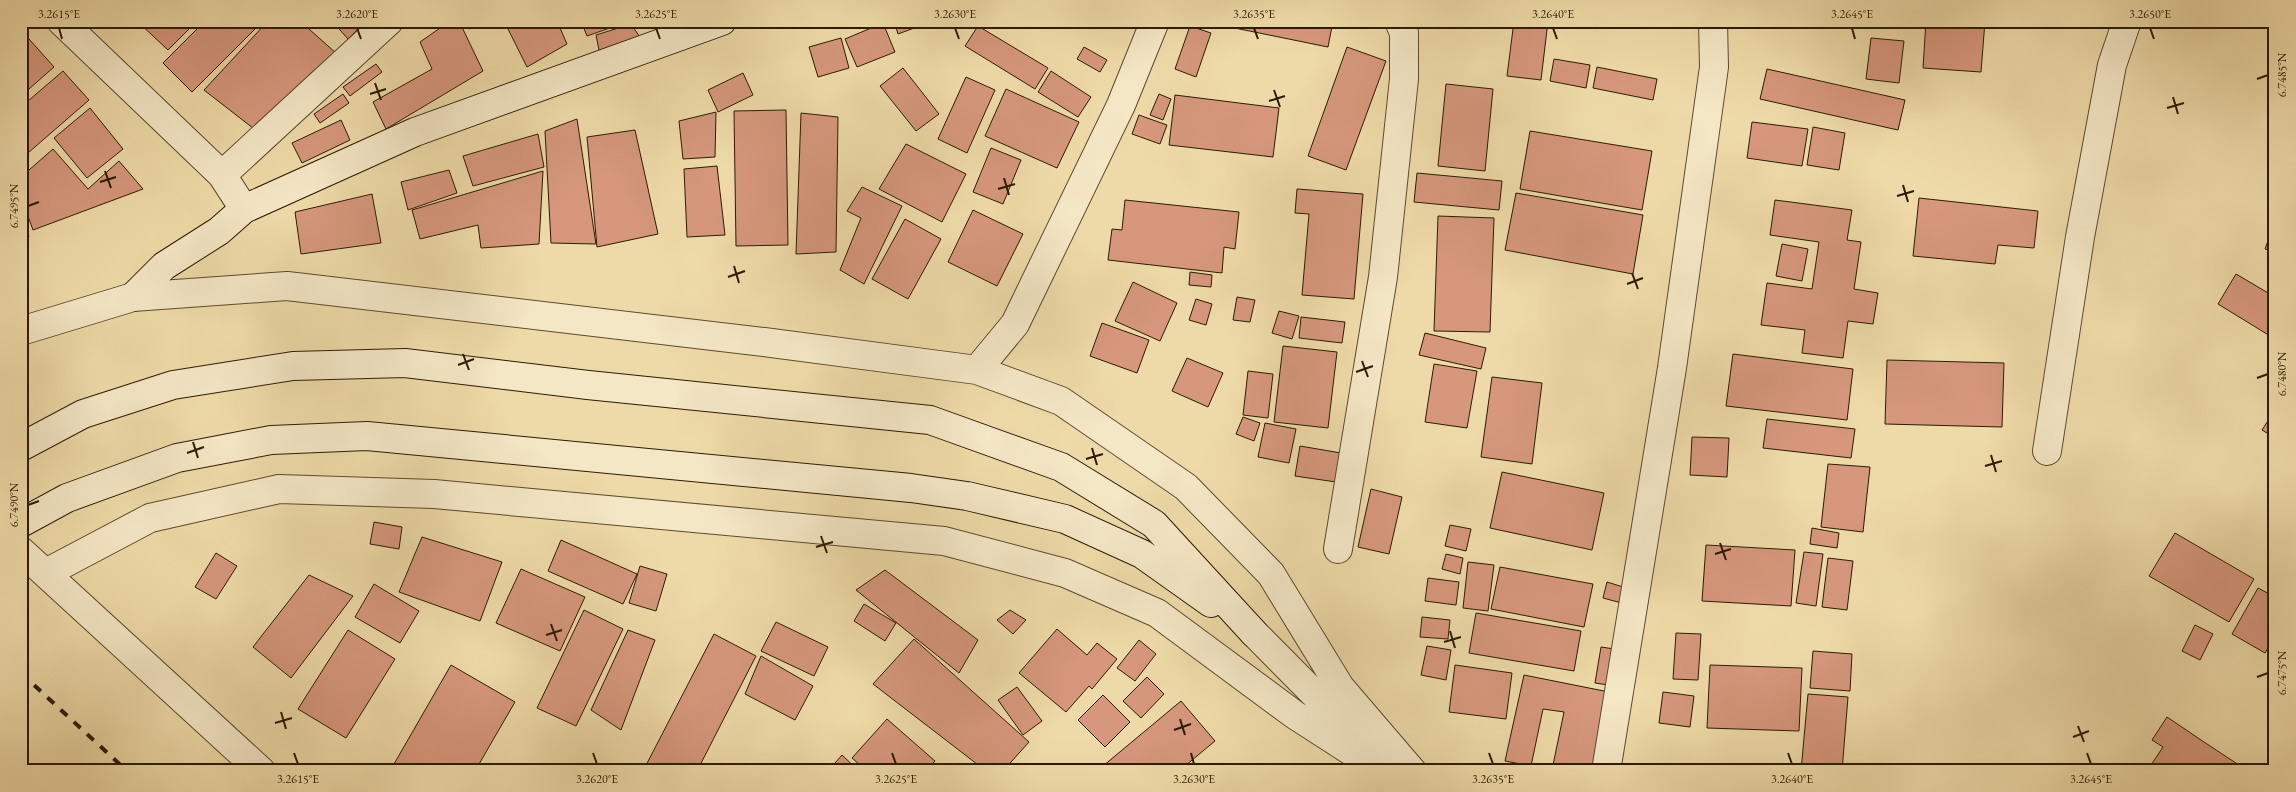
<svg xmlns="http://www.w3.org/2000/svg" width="2296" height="792" font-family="'EB Garamond',serif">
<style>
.building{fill:#d6977c;stroke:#2b1b03}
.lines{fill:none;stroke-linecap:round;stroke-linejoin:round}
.street-casing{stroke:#5c4b2c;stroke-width:30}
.secondary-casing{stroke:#2b1b03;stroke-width:30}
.street{stroke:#f4e7c6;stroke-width:28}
.secondary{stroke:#f4e7c6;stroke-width:28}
.rail{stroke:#2b1b03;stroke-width:4;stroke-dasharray:9 9;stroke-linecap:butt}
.ticks{fill:none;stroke:#2b1b03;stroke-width:2}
.neatline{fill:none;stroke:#2b1b03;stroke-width:2}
.ticks-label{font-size:12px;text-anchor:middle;fill:#2b1b03}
</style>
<rect width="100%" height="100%" fill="#eedaa8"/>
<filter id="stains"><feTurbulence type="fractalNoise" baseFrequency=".004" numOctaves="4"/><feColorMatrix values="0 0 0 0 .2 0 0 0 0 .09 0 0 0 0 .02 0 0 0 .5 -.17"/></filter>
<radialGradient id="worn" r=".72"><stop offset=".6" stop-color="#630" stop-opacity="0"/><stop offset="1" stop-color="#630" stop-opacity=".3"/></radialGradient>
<path class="building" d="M137 21H197L168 50Z
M205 21H263L192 92 163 63Z
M268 21H300L337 54 258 132 204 90Z
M332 21H366L348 39Z
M450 21H459L483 71 386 129 373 102 432 69 420 42Z
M466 21H487L469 29Z
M504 21H557L567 44 527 67Z
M581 21H630L587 36Z
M894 21H915L917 27 898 34Z
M1216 21H1333L1328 47 1215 24Z
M1514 21H1548L1541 80 1507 76Z
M1926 21H1985L1981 72 1923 68Z
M883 23 895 52 857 67 845 39Z
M631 24 644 43 600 55 596 35Z
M978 26 1048 68 1035 89 965 46Z
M1190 26 1211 33 1196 77 1175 69Z
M21 30 54 67 21 96Z
M841 38 849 68 818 77 809 47Z
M1871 38 1904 41 1899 83 1866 79Z
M1084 47 1107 60 1100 72 1077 59Z
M1347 47 1386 61 1346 170 1308 156Z
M1554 59 1590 65 1586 88 1550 81Z
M376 64 382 72 350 96 343 87Z
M1597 67 1657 79 1653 100 1593 88Z
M903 68 939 114 916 131 880 86Z
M1767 69 1905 100 1898 130 1760 99Z
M63 71 89 100 21 159V107Z
M1051 71 1091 97 1078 117 1038 92Z
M743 73 753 95 718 112 708 90Z
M966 77 995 90 967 153 938 139Z
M1446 84 1493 89 1485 171 1438 166Z
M1006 89 1079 122 1057 168 985 136Z
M343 94 349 103 320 123 314 114Z
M1159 94 1171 99 1163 120 1150 115Z
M1175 95 1279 108 1273 157 1169 145Z
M90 108 123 149 87 178 54 138Z
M786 110 788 245 736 246 734 111Z
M716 112 715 157 683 159 679 121Z
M801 113 838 117 836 252 796 254Z
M1139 115 1167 125 1160 144 1132 134Z
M577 119 596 244 551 243 545 131Z
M341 120 350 140 302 163 292 143Z
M1752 122 1808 129 1802 166 1747 158Z
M1813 127 1845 133 1839 170 1807 165Z
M635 130 658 234 597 247 587 137Z
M1530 131 1652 151 1642 210 1520 189Z
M538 134 544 167 473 186 463 156Z
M906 144 966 174 942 222 879 189Z
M991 148 1021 160 1003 204 973 192Z
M53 149 88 189 119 161 143 189 33 230 21 197V177Z
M717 166 725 235 687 237 684 169Z
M449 170 457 193 408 210 401 182Z
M543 171 539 244 481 248 478 225 420 239 412 210Z
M1417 173 1502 181 1499 210 1414 202Z
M862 187 902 206 864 284 840 270 861 218 847 211Z
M1297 189 1363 194 1354 299 1302 295 1309 214 1295 213Z
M1516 193 1643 215 1633 274 1505 250Z
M372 194 381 243 301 254 295 212Z
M1919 198 2038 211 2034 248 1998 245 1995 264 1913 256Z
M1125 200 1239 212 1235 249 1224 247 1222 273 1108 260 1112 229 1122 230Z
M1775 200 1852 210 1847 240 1861 242 1854 289 1878 293 1873 324 1848 321 1843 358 1802 353 1805 330 1761 325 1767 283 1812 289 1819 242 1770 235Z
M973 210 1023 234 997 286 948 262Z
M1438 216 1494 218 1490 332 1434 331Z
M21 218 29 237 21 240Z
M905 219 941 239 908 299 872 279Z
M2274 224 2275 225V252L2265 249Z
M1782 244 1808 249 1802 281 1776 276Z
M1190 272 1212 275 1211 287 1189 285Z
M2236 274 2275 297V339L2218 304Z
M1133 282 1177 303 1160 341 1115 321Z
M1237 297 1255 300 1250 322 1233 320Z
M1196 299 1212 304 1206 325 1189 320Z
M1279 311 1299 316 1292 339 1272 333Z
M1301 317 1345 322 1342 343 1299 338Z
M1102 323 1149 340 1137 373 1090 356Z
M1425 333 1486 348 1481 369 1419 355Z
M1283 346 1337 352 1328 428 1274 422Z
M1733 354 1853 369 1847 420 1726 406Z
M1187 358 1223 373 1208 407 1172 391Z
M1887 360 2004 363 2002 427 1885 424Z
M1434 364 1477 371 1467 428 1425 422Z
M1248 371 1273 374 1268 418 1243 415Z
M1492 377 1542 383 1532 464 1481 457Z
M2275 410V438L2262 430Z
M1243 417 1260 423 1254 441 1236 434Z
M1767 419 1855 429 1851 458 1763 448Z
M1265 423 1296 429 1289 463 1258 457Z
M1692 437 1729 438 1727 477 1690 475Z
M1300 446 1341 453 1336 482 1295 476Z
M1828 464 1870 467 1863 532 1821 527Z
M1502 472 1604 493 1592 550 1490 528Z
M1371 489 1402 497 1389 554 1358 547Z
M374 522 402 527 399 549 370 544Z
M1450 525 1471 529 1466 551 1445 546Z
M1812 528 1839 533 1837 548 1810 544Z
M2175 533 2254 579 2229 622 2149 576Z
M422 537 502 562 480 621 399 592Z
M561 540 637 574 623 604 548 571Z
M1706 545 1795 550 1791 606 1702 601Z
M1804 552 1823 554 1816 606 1796 603Z
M216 553 237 566 216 599 195 587Z
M1446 554 1463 558 1460 574 1442 569Z
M1828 558 1853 561 1847 610 1822 607Z
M1468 562 1494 565 1488 611 1463 608Z
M640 566 667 574 656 611 629 603Z
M1500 567 1593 584 1584 627 1491 609Z
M521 569 585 597 560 651 496 623Z
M885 570 978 640 959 673 856 590Z
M309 575 353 596 291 678 253 647Z
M1428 578 1459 582 1456 605 1425 601Z
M1607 582 1633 590 1629 605 1603 598Z
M374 584 419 611 400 643 355 617Z
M2258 588 2275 597V636L2265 653 2232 634Z
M864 604 896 623 885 641 854 621Z
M584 610 623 629 576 726 537 708Z
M1010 610 1026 620 1013 634 997 620Z
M1476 613 1581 631 1574 671 1469 653Z
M1422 617 1450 620 1448 639 1420 637Z
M776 622 828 647 814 676 761 651Z
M2195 625 2213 634 2200 660 2182 651Z
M1057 629 1087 655 1097 643 1117 659 1092 689 1089 686 1066 712 1019 673Z
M348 630 395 659 346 738 298 709Z
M628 630 655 640 621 730 591 710Z
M1676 633 1701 634 1698 680 1673 679Z
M714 634 756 656 697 771H643Z
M914 639 1029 742 1003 771H986L873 684Z
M1139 640 1156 654 1135 681 1117 668Z
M1427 646 1451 650 1446 680 1421 675Z
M1601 647 1621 650 1615 686 1595 683Z
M1813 651 1852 654 1850 691 1810 688Z
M761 656 813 686 795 720 745 694Z
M451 665 515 702 475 771H390Z
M1455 665 1512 673 1506 719 1449 712Z
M1710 665 1802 668 1799 731 1707 728Z
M1524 675 1614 693 1597 771 1552 770 1564 712 1543 709 1531 766 1505 761Z
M1147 677 1164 694 1141 718 1123 701Z
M1017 687 1042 721 1023 735 998 700Z
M1663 692 1694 696 1690 727 1659 723Z
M1808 694 1848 697 1842 771H1801Z
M1103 695 1130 722 1105 747 1078 720Z
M1181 701 1215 741 1179 771H1107L1103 766Z
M2167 717 2204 742 2248 771H2147L2163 747 2152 740Z
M887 719 935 761 926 771H867L852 758Z
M842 755 859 771H828Z
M1016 764 1023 771H1010Z"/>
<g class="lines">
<defs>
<path id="street" d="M61 21 222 175 244 209
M222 175 389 21
M21 331 133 297 287 286 764 342 977 370 1061 401 1186 487 1271 574 1340 687 1412 771
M977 370 1015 324 1121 105 1155 21
M2047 451 2080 237 2112 65 2127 21
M1338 549 1383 277 1404 79V33L1399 21
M21 551 261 771
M46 573 150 518 279 489 434 494 944 541 1065 573 1157 613 1295 715 1382 771
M1254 633 1369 749
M1606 771 1672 368 1714 67 1713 21"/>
<path id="secondary" d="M133 297 164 266 219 231 244 209 415 132 722 21
M21 447 83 414 173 385 293 366 405 363 588 385 930 420 1061 467 1154 524 1254 633
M21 523 67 498 177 458 271 440 367 436 911 488 967 496 1065 519 1142 554 1211 603"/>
</defs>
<use href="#street" class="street-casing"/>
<use href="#secondary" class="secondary-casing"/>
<use href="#street" class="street"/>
<use href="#secondary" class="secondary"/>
<path class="rail" d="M21 673 127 771"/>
</g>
<path class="ticks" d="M59 28 62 39M357 28 361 39M656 28 660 39M955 28 959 39M1254 28 1258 39M1553 28 1557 39M1852 28 1855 39M2150 28 2154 39M2257 79 2268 75M375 83 381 100M1274 90 1280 107M370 94 386 89M2173 97 2178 114M1269 101 1285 96M2167 108 2184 103M105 171 111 188M1004 178 1009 195M100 182 116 177M1903 185 1908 202M998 189 1015 184M1897 196 1914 191M28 206 39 202M734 266 739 283M1632 273 1638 289M728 277 745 271M1627 284 1643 278M463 354 469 370M1362 361 1368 377M458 365 474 359M1356 372 1373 366M2257 378 2268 374M193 442 198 458M1092 448 1097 465M187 453 204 447M1991 455 1996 472M1086 459 1103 454M1985 466 2002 461M28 505 39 501M821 536 827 553M1720 543 1726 560M816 547 833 542M1715 554 1731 549M551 624 557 641M1450 631 1455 648M546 635 562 630M1444 642 1461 637M2257 677 2268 673M281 712 286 729M1180 719 1185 735M275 723 292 718M2078 726 2084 742M1174 730 1191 724M2073 737 2089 731M294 753 298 764M593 753 597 764M892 753 896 764M1191 753 1194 764M1489 753 1493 764M1788 753 1792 764M2087 753 2091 764"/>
<rect width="2296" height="792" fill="none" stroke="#eedaa8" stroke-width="55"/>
<rect x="28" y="28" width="2240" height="736" class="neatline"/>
<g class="ticks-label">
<text x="59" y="18">3.2615°E</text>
<text x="357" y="18">3.2620°E</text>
<text x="656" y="18">3.2625°E</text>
<text x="955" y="18">3.2630°E</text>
<text x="1254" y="18">3.2635°E</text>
<text x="1553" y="18">3.2640°E</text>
<text x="1852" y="18">3.2645°E</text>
<text x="2150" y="18">3.2650°E</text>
<text transform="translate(2282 75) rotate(-90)" y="4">6.7485°N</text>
<text transform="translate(14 206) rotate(-90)" y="4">6.7495°N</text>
<text transform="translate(2282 374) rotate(-90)" y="4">6.7480°N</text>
<text transform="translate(14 505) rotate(-90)" y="4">6.7490°N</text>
<text transform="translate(2282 673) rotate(-90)" y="4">6.7475°N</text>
<text x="298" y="783">3.2615°E</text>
<text x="597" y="783">3.2620°E</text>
<text x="896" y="783">3.2625°E</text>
<text x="1194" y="783">3.2630°E</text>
<text x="1493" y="783">3.2635°E</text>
<text x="1792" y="783">3.2640°E</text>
<text x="2091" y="783">3.2645°E</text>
</g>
<rect width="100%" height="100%" filter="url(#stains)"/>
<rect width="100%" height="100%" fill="url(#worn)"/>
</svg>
